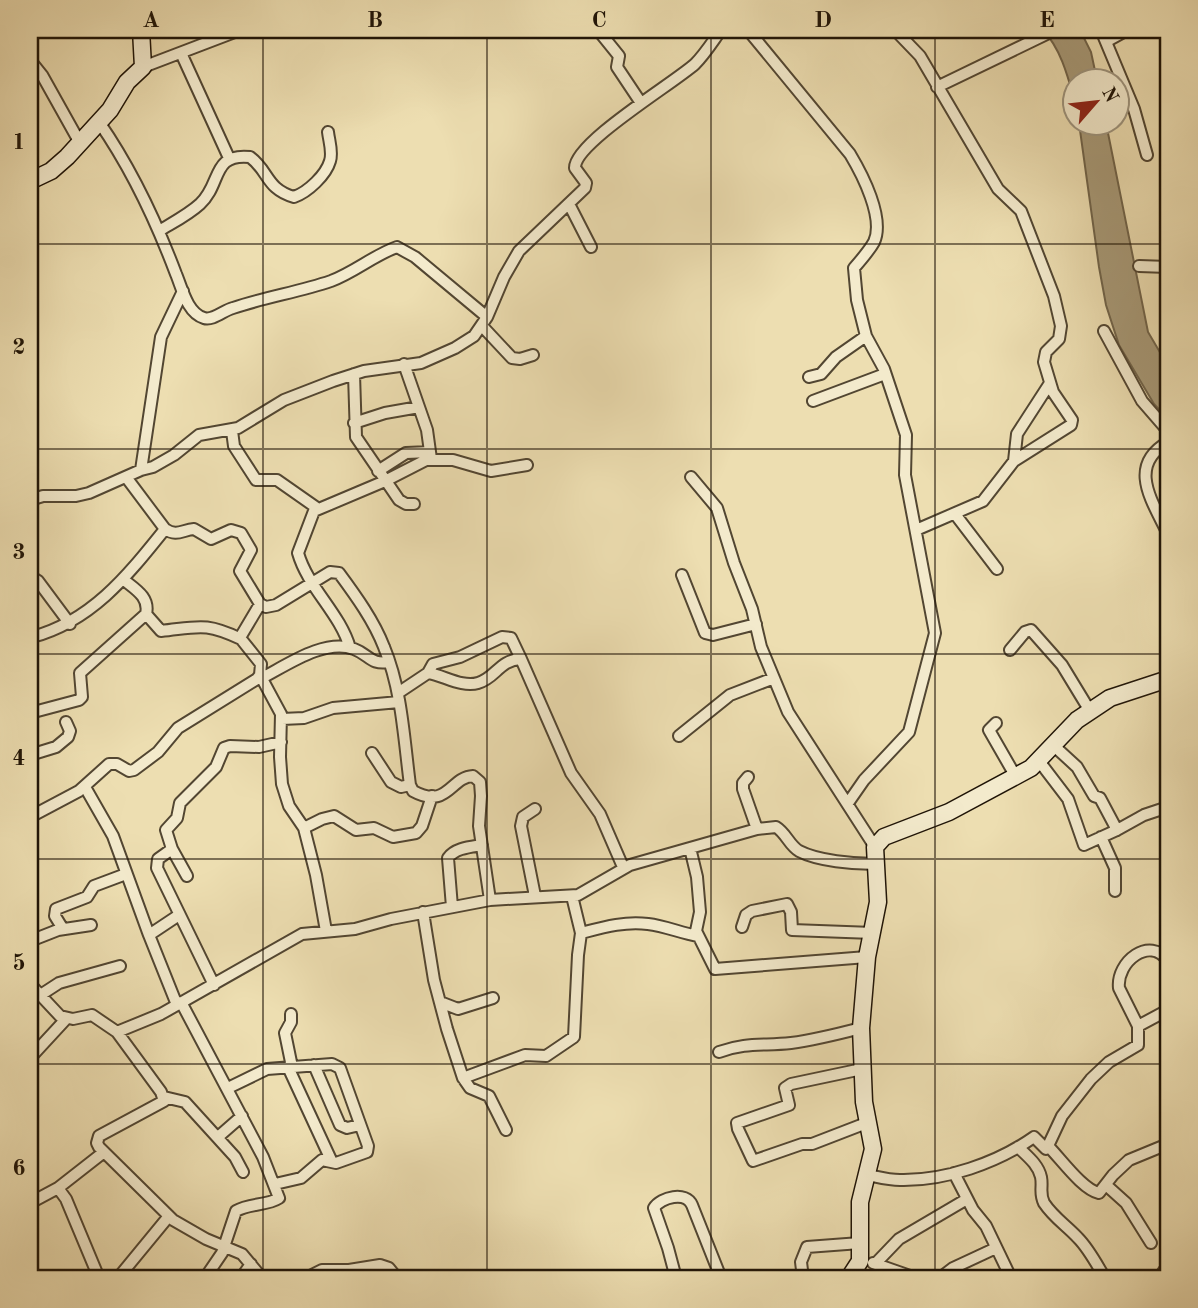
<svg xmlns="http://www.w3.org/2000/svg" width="1198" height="1308" font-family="'Old Standard TT',serif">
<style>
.water{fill:#a79977;stroke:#71644a;stroke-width:2}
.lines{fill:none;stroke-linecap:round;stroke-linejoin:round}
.street-casing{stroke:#524632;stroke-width:14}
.secondary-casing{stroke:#1f1407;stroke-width:19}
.street{stroke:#f3eacc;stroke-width:10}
.secondary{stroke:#f3eacc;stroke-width:16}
.grid{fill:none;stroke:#1f1407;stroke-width:2;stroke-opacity:0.55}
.neatline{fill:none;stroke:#1f1407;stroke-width:2.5}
.grid-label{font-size:23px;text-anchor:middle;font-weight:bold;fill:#1f1407}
</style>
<rect width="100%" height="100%" fill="#eddeb1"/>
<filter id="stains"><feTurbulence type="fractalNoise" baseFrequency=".00286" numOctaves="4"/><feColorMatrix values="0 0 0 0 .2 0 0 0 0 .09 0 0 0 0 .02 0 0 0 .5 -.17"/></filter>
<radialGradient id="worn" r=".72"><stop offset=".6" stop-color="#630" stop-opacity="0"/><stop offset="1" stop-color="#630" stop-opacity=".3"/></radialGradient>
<path class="water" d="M1043 30H1080L1091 52 1097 80H1076L1075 102C1068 77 1061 49 1043 30Z
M1079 123H1106L1148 332 1168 366V419L1154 404 1119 345 1106 305 1099 267Z"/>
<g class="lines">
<defs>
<path id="street" d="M598 30 619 56 617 67 641 103
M748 30 850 154C862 174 885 218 874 242 869 251 861 260 854 268L857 300 866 336 884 369 906 435 905 475 935 633 909 732 864 780 848 803
M895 30 920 56 998 189 1021 211 1054 296 1061 326 1059 339 1046 352 1044 362 1053 392 1072 420 1071 425 1014 461 983 501 916 530
M1101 30 1134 109 1147 155
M1107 41 1127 30
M181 53 229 158
M30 60 42 75 80 143
M143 67 240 30
M937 87 1055 30
M99 122C131 168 156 221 176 274 182 288 187 313 204 318 213 321 224 310 233 308 265 297 299 292 331 281 355 272 374 255 397 247L415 257 487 317
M569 204 591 247
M159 231C172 223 188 215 200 204 222 184 211 153 250 157 269 171 266 189 294 197 308 192 326 175 330 161 333 152 329 141 328 132
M1139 266 1168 267
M482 326 512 358 520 359 533 355
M1104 331 1142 401 1168 431
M404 364 427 430 431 459
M354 374 356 437 399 500 406 504H414
M809 377 821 374 836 357 866 336
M813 401 885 374
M354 423 385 413 419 407
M232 431 234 446 256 480H277L317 508
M1168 442C1126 466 1153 502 1168 534
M1014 461 1017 434 1050 383
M141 470 161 337 183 291
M378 471 406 453 430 452
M126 477 165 529C177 537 182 530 194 529L211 539 231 530 241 533 251 550 240 571 260 604 266 607 276 605 330 572 339 573C356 596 374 621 384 647 402 690 404 740 410 785L413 791C448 810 450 777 473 776L480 782 481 796 479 826 490 900
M691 477 717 508 734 563 752 609 761 647 788 712 875 847
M30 500 43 496H76L89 493 141 470 153 467 174 455 199 435 238 428 284 400 333 381 364 371 421 363 455 348 474 336 487 317 504 277 519 251 585 188 586 183 575 168C574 143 674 83 695 64 705 54 713 41 721 30
M955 514 997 569
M682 575 705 633 713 635 756 624
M30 576 38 581 70 624
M146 614 161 631C199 627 205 622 241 639
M32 637C92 621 128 575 165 529
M350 648C340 613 308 588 298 553L314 511 385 481 426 460H453L491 471 527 465
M1010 650 1025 632 1031 630 1062 665 1090 711
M428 673 433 664 460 657 502 637 511 638 521 659
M260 675 281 714 280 757 282 784 289 806 304 828 316 875 326 931
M262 678C287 665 325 638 354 649 370 655 370 665 389 662
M398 693 428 673C443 675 462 688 478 683 496 678 499 660 521 659L571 773 600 814 623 867
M30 713 79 700 82 697 80 673 146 614C150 597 135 589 124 580
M282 719 304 718 333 708 399 702
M996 723 989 730 1016 777
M679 736 730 695 774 678
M1053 745 1077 767 1094 796 1100 798 1117 830 1144 815 1162 809
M372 753 391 782 401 787 410 785
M30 755 56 747 68 737 70 731 66 722
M1039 761 1068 799 1084 845 1117 830
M748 777 743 783V789L757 829
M85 787 113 836 149 935 177 1005
M30 817 79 791 109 764H117L129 771 134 770 158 752 178 728 257 679 260 675 261 664 241 639V636L260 604
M304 828 322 819 334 816 356 830 374 828 393 837 416 833 422 826 432 796
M1101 837 1115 868V891
M690 848 697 877 700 912 696 931 715 969 867 957
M172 849 158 859 157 868 214 985
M187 876 172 849 166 830 177 818 180 803 216 767 224 748 230 746 259 747 281 742
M535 896 521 826 523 817 535 809
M452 907 448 858C455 848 470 847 482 845
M423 912 434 980 447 1029 463 1078 470 1088 489 1096 506 1130
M742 927 746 915 752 911 787 904 791 912 792 930 873 933
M63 929 55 916 56 909 87 897 94 886 126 874
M581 933C604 927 625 921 648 924 665 926 681 933 698 936
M149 935 179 915
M30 941 58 930 91 925
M30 984 60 1016 73 1019 92 1015 117 1032 161 1014 302 934 355 929 391 919 490 900 578 895 630 865 757 829 776 827C786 833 789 845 799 851 818 861 854 864 875 864
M39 996 59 983 120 966
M181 1002 263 1157 279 1198C267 1206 249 1203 236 1211L222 1253 205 1278
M440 1002 458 1009 493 998
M291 1014V1022L285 1033 292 1067
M1138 1026 1168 1010
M117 1032 161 1092 164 1101 99 1136 97 1143 99 1147 173 1220 206 1239 242 1254 262 1278
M719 1052C746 1042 764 1046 791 1043 814 1040 838 1034 861 1028
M30 1058 66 1019
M314 1065 340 1125 347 1128 360 1125
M1167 1065H1168
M288 1067 332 1162
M862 1069 791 1084 785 1088 789 1105 737 1123 738 1129 753 1161 802 1144H812L869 1122
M463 1078 525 1055 546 1056 574 1037 578 955 581 933 572 896
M228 1088 267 1069 332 1064 340 1068 368 1146 367 1152 336 1163 322 1160 301 1178 275 1184
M164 1097 185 1102 235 1157 243 1172
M218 1137 242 1116
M1048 1146 1062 1116 1091 1079 1109 1062 1138 1045V1026L1119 988C1116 962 1150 935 1168 961
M1018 1147C1027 1156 1038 1164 1041 1177 1043 1187 1039 1193 1044 1203 1054 1218 1066 1225 1078 1238 1089 1249 1097 1265 1105 1278
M954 1173 973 1210 986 1226 1011 1278
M868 1175C878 1177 889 1180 900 1180 945 1181 997 1163 1034 1137L1046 1149 1048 1146C1061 1159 1083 1190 1099 1193L1113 1175 1129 1160 1163 1146
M1106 1185 1126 1203 1151 1243
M58 1188 66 1199 99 1278
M30 1203 58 1188 104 1152
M873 1263 916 1278
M876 1263 899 1239 967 1199
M118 1278 169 1216
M241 1278 251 1264
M306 1278 322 1270H349L380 1265 389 1268 397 1278
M601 1278H617
M676 1278 668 1248 654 1208C661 1197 686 1191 692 1205L721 1278
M803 1278 801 1262 807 1247 860 1243
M940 1278 953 1268 996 1248
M1159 1278 1168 1265"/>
<path id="secondary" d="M30 181 51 171 67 157 110 110 127 82 143 67 141 30
M849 1278 860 1261V1202L873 1149 864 1102 861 1028 867 957 878 902 875 847 884 837 949 812 1031 768 1077 720 1110 698 1168 679"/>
</defs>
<use href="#street" class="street-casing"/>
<use href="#secondary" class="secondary-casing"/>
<use href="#street" class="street"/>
<use href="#secondary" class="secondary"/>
</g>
<path class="grid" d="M263 30V1278M487 30V1278M711 30V1278M935 30V1278M30 244H1168M30 449H1168M30 654H1168M30 859H1168M30 1064H1168"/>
<rect width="1198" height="1308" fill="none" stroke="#eddeb1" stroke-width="77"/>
<g transform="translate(1096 102) rotate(62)"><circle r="33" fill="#f3eacc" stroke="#9e947d" stroke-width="2"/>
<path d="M0-5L12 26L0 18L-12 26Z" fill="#8f2418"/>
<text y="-10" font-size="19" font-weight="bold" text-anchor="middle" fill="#1f1407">N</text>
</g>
<rect x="38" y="38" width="1122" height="1232" class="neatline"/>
<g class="grid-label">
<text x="151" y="27">A</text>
<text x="375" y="27">B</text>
<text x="599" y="27">C</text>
<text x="823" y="27">D</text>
<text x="1047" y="27">E</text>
<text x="19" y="149">1</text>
<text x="19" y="354">2</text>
<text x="19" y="559">3</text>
<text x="19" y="765">4</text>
<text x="19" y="970">5</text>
<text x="19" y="1175">6</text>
</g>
<rect width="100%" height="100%" filter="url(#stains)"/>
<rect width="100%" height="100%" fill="url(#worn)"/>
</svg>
